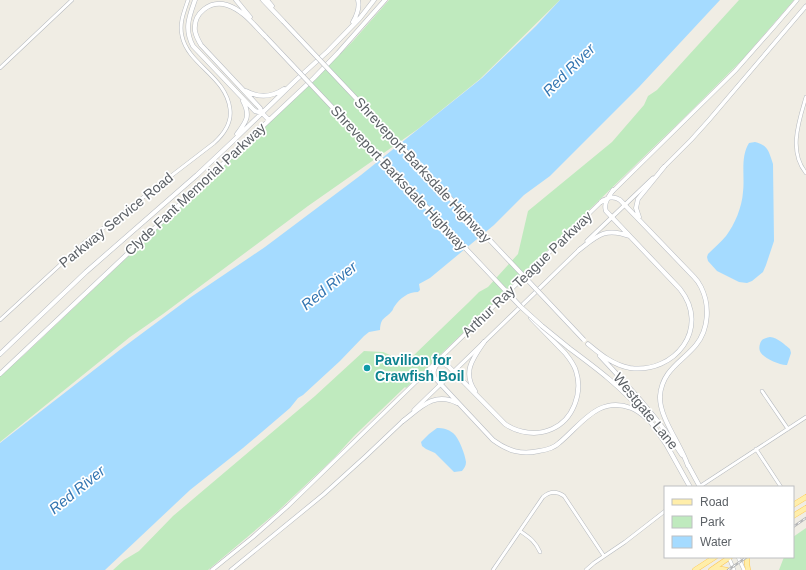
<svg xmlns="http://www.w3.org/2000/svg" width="806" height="570" font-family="Helvetica,sans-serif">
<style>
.green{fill:#bfeabe}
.water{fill:#a5dbff}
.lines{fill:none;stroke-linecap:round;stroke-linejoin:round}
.minor-casing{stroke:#b6babf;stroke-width:4}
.tertiary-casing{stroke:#b6babf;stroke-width:4.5}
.secondary-casing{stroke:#b7bbc1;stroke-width:5}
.primary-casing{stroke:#ffc74e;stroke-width:5.5}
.minor{stroke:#fff;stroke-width:3}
.tertiary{stroke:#fff;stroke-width:3.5}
.secondary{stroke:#fff;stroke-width:4}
.primary{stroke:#fea;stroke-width:4.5}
.rail-casing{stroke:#b5b6b7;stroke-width:2.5}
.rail{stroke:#fff;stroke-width:1;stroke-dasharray:3;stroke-linecap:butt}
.secondary-bridge-casing{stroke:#b7bbc1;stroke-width:5;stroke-linecap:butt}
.secondary-bridge{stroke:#fff;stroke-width:4}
.culture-dot{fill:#0f9aa8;stroke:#fff;stroke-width:1.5}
.labels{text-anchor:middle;stroke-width:3.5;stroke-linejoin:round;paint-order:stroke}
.street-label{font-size:14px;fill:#5c6166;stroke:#fff}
.culture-label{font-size:14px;font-weight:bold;fill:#0d838f;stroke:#fff;text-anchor:start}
.water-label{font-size:15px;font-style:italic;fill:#3476b2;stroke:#fff}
</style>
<rect width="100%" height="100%" fill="#f0ede4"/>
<path class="green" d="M389 0H560L480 79 418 129 308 206 163 314 130 337 0 442V376L25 354 306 88 353 41Z
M739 0H794L742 60 695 107 406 388 405 387 354 436 335 457 277 512 208 570H113L124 560 139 551 173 516 315 396 364 351 383 352 404 361 414 355 468 303 479 292 488 287 518 254 528 211 612 142 644 105 648 96 657 90Z
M806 528V570H779L784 557H793V537Z"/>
<path class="water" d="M560 0H720L639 87 550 176 524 195 494 225 430 278 419 284 420 290 418 292C408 292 400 298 394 307 393 309 393 310 391 312 384 320 381 317 380 330L369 332 364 336 340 361 303 395 298 398 290 408 243 448 190 490 105 570H0V443L121 349 191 297 265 247 361 175 482 78 536 26Z
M755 142C768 145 769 152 773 164L774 241 766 265 763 272 752 281 747 283 739 282 717 271 708 261 707 257 708 254C714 248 721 242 726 236 735 224 742 207 743 192 745 177 740 157 749 143Z
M770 337C778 338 784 344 790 349L791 353 787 365C781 366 764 358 761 353 759 350 759 347 760 344 761 339 765 338 770 337Z
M437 428C443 428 448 429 453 433 459 438 465 454 466 462 466 466 464 468 462 471L454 472 435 453 426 449 422 446 421 442 429 434Z"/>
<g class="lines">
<defs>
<path id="minor" d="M0 68 72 0
M806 97C799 121 788 151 806 173
M0 320 85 242 214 143C224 134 232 123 230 109 226 76 188 65 182 36 179 23 184 12 188 0
M762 391 788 429
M756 449 781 487
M699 487 806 417
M520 531C530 538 535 541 540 552
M738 557 744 570
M729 558 734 570
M493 570 543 497C550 491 557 491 564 496L604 556
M586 570 594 563 625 542 665 511"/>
<path id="tertiary" d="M662 169 691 140 709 120 806 6
M612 192 735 71 773 28 797 0
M587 241 653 178
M414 410 580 249
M212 570 253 537 288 506 603 200
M231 570 324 494 366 456 404 420"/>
<path id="secondary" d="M195 0C189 17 184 29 193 46L255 111 262 113
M236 0 250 17
M263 0 283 21
M267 0 272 6
M353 22C357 15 360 8 358 0
M265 36C254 25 243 10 227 5 210 0 193 13 195 31 196 36 198 40 201 45L260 108 262 113 269 120
M246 91C259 98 272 97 284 89
M237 134C246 122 251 116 243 101
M601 202C607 198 613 195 620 200L694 277C697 280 699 283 701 287 710 305 709 329 696 345 682 362 662 370 660 396 659 418 681 444 688 466
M639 217 636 208 638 199 664 167
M579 250C597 236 605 227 629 236
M588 344C600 354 613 365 630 368 675 374 711 328 680 289L606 211C603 203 609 197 613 190
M569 348C596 368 623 388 645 415
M0 354 86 272 197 175 232 142 296 80 328 51 360 18 374 0
M600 356C630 388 659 419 682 455
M441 358C437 365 431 370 435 378L493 440C508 451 521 455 539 451 546 450 554 448 559 443 580 426 598 395 631 408 639 411 645 417 651 422
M429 370C435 366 441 361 448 366L505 424C518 433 537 436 552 429 573 420 583 393 576 371 574 364 569 358 565 353L531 318
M0 374 314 78 338 53 385 0
M475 391C462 372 473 358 484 342
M403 421C420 408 434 391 457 403
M650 421 666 444 690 487
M688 465 700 487"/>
<path id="primary" d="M793 505 806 497
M793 516 806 508
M747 557V564L748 570
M695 570 715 557
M711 570 730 557
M715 570 721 569 727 570"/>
</defs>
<use href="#minor" class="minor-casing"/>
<use href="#tertiary" class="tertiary-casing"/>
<use href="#secondary" class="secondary-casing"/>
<use href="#primary" class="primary-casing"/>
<use href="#minor" class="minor"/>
<use href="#tertiary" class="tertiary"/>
<use href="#secondary" class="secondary"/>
<use href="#primary" class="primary"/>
<defs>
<path id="rail" d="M793 527 806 518
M728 570 747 557"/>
</defs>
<use href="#rail" class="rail-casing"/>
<use href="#rail" class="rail"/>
<defs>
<path id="secondary-bridge" d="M283 21 584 340
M265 36 521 307 542 326 569 348"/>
</defs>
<use href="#secondary-bridge" class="secondary-bridge-casing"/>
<use href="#secondary-bridge" class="secondary-bridge"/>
</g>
<circle class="culture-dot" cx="367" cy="368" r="4"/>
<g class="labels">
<g class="street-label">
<text transform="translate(423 170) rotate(47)" y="5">Shreveport-Barksdale Highway</text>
<text transform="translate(399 178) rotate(47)" y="5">Shreveport Barksdale Highway</text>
<text transform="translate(195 189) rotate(-43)" y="5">Clyde Fant Memorial Parkway</text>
<text transform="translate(116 220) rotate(-39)" y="5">Parkway Service Road</text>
<text transform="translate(527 274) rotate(-44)" y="5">Arthur Ray Teague Parkway</text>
<text transform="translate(646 411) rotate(51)" y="5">Westgate Lane</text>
</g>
<g class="culture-label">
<text x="375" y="365">Pavilion for<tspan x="375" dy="16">Crawfish Boil</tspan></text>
</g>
<g class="water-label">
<text transform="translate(569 70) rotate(-45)" y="5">Red River</text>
<text transform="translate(329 286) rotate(-39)" y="5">Red River</text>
<text transform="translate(77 490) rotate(-39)" y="5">Red River</text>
</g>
</g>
<rect x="664" y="486" width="130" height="72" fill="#ffffff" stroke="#bec0c2"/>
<rect x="672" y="499" width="20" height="6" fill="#ffeeaa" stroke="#bec0c2"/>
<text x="700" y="506" font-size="12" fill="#5c6166">Road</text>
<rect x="672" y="516" width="20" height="12" fill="#bfeabe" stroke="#bec0c2"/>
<text x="700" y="526" font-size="12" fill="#5c6166">Park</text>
<rect x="672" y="536" width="20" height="12" fill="#a5dbff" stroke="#bec0c2"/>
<text x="700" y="546" font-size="12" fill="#5c6166">Water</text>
</svg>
